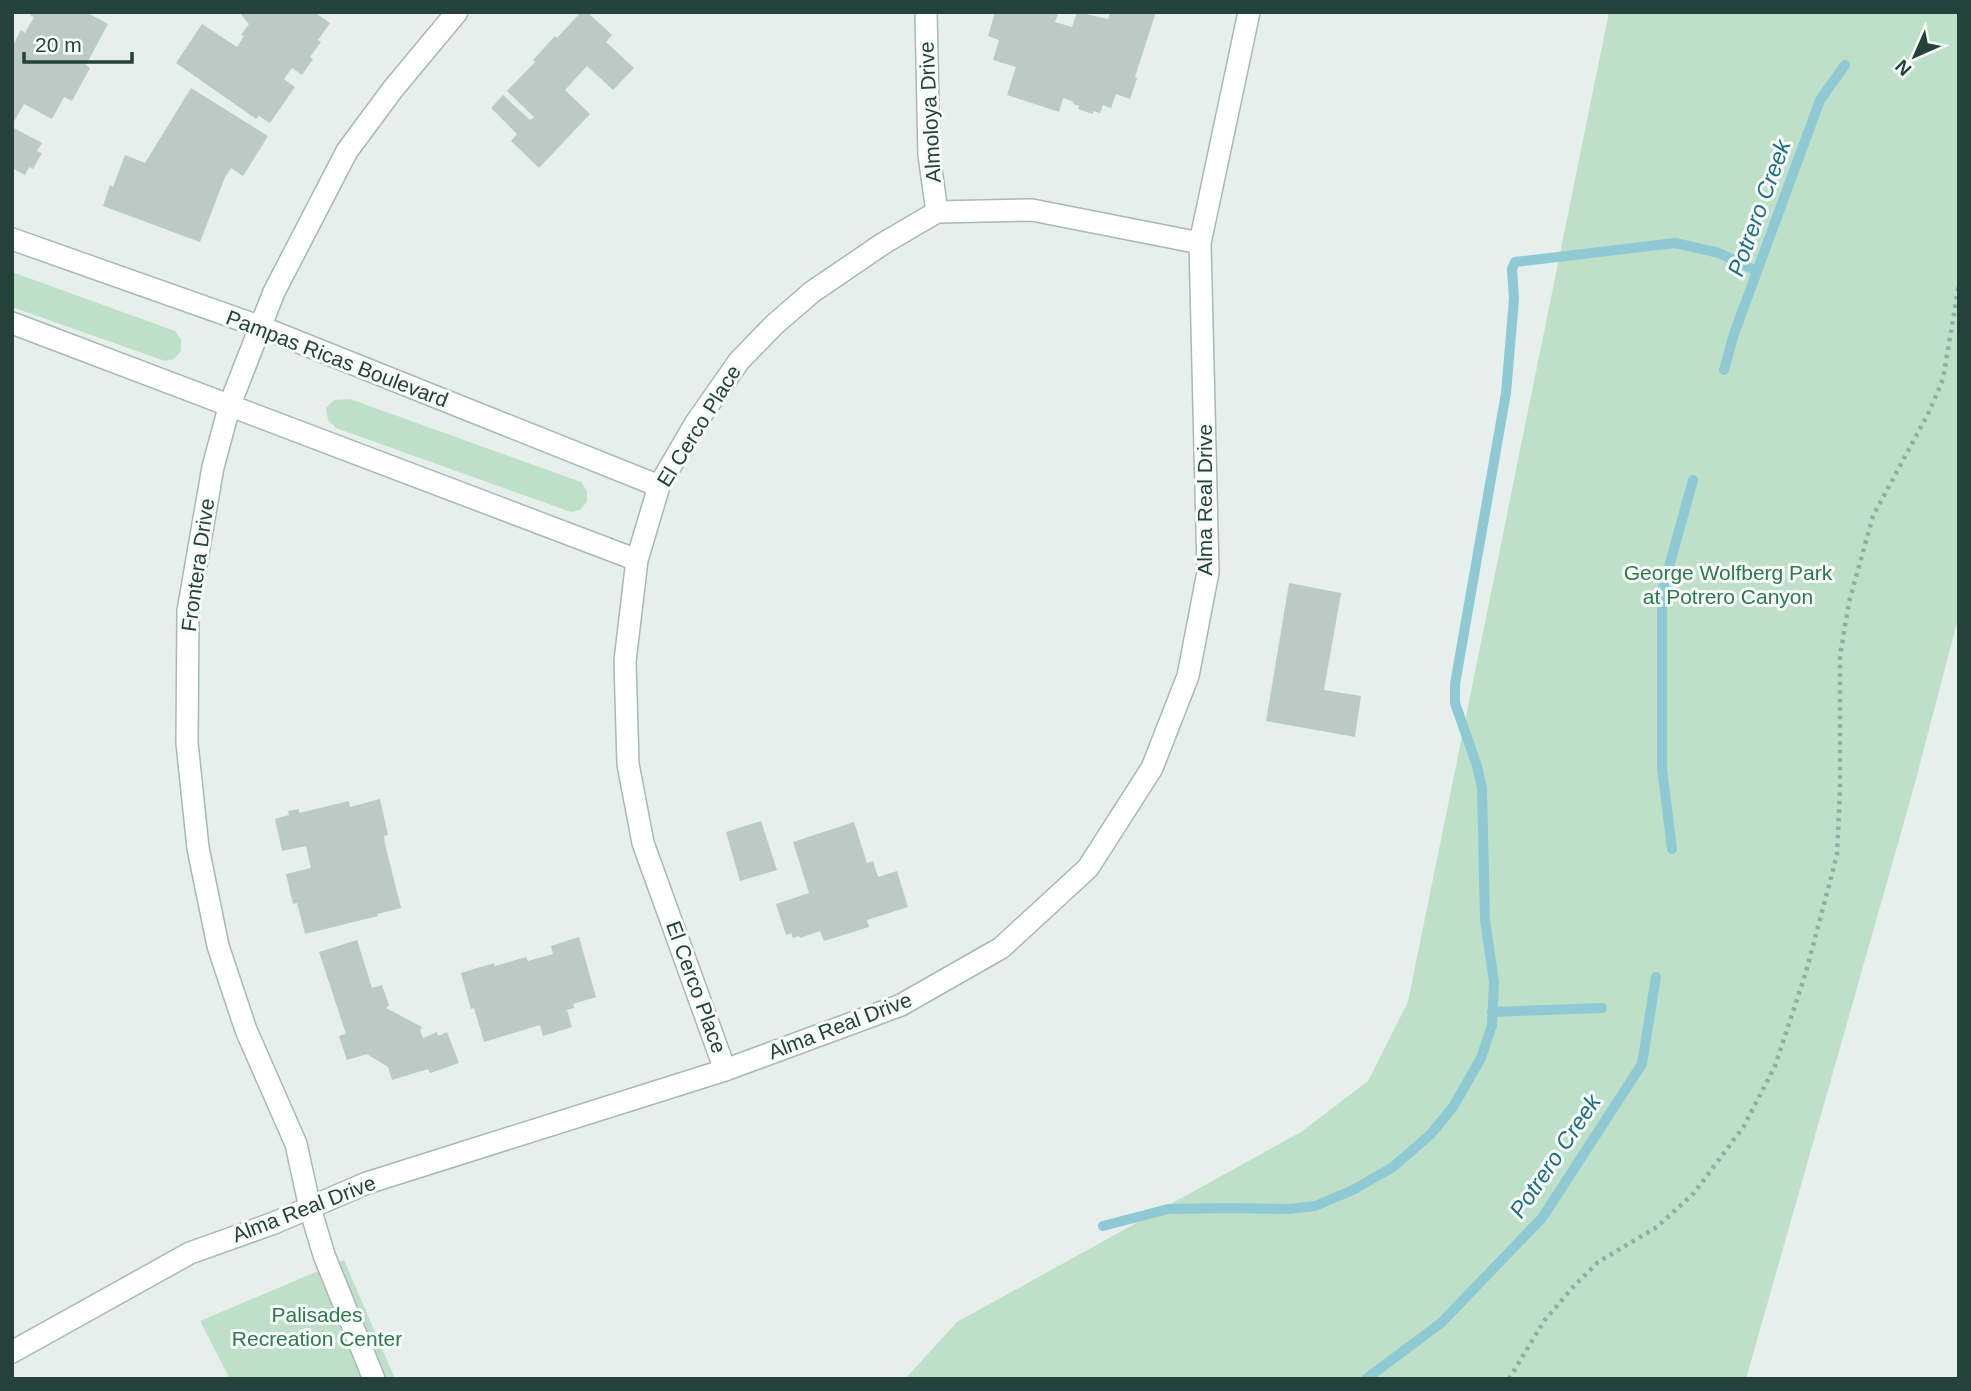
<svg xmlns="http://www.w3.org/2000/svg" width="1971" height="1391" font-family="Arial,sans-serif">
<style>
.green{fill:#bfe0c8}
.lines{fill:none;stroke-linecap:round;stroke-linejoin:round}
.stream{stroke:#8ec9d4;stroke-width:10}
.building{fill:#bbcac4}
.minor-casing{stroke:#a8b8b2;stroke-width:24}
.path{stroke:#86b3a5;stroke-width:4.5;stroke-dasharray:3.5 5;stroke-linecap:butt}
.minor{stroke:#fff;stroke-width:21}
.labels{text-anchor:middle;stroke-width:6;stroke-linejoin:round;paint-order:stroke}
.street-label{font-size:21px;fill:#24423a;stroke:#f7fbf9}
.park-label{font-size:21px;fill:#2d7a4b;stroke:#f7fbf9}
.water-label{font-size:23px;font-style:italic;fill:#1c6f80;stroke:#f7fbf9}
</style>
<rect width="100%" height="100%" fill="#e6efeb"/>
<path class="green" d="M1609 12H1959V615L1912 794 1746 1379H905L957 1322 1301 1132 1368 1081 1408 1002Z
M12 272 175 331 181 339V351L174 359 165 361 12 307Z
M350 399 581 482 587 491V502L580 510 571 512 336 428 328 420 326 408 334 400Z
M344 1260 395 1379H230L200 1321Z"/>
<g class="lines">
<path class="stream" d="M1724 370 1734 334 1820 100 1845 65
M1672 849 1662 768V592L1693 480
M1492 1012 1602 1008
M1103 1226 1168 1209 1232 1208 1289 1209 1315 1206 1353 1190 1393 1167 1431 1134 1453 1107 1481 1058 1492 1025 1494 982 1485 920 1482 788 1477 766 1455 703V684L1506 393 1514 299 1512 269 1515 262 1675 243 1719 253 1757 271
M1366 1379 1441 1323 1542 1218 1642 1064 1656 977"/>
</g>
<path class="building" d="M31 12H86L108 24 86 65 90 68 72 101 64 97 52 119 24 104 12 125V47L21 30 25 33 34 17 30 15Z
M239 12H314L330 23 318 40 321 42 310 57 313 59 302 75 292 68 284 79 295 87 270 123 259 116 256 119 176 63 202 24 237 47 244 36 241 35 249 24Z
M581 12H587L612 35 606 42 634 68 613 90 587 66 565 90 590 114 539 168 511 141 517 134 491 108 503 95 530 120 534 117 507 91 535 62 533 60 555 36 557 38Z
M995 12H1052L1058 14 1055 22 1072 27 1077 12 1108 19 1110 12H1156L1135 77 1137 78 1130 99 1116 94 1111 108 1103 105 1100 113 1093 111V114L1078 109 1079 106 1073 104 1074 102 1063 98 1059 112 1007 95 1016 67 993 60 999 40 988 36Z
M191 88 268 136 243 176 231 168 225 177 200 242 103 206 110 185 113 187 125 155 145 163Z
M12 127 42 143 37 151 42 153 33 169 29 167 25 175 12 168Z
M1289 583 1341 593 1324 690 1361 696 1355 737 1266 721Z
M380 799 388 835 384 836 385 844 401 908 377 914 378 916 305 934 297 903 293 904 286 874 311 868 306 846 282 851 275 819 289 815 288 811 299 809V813L349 801 350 807Z
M761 821 777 870 740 881 726 832Z
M854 822 867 863 873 861 878 877 897 871 908 907 867 920 869 927 824 941 820 931 800 938 799 936 793 938 791 933 786 935 776 904 809 893 793 842Z
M579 937 596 997 573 1004 574 1008 567 1010 572 1027 543 1036 540 1025 484 1042 474 1008 471 1009 461 973 494 963 495 966 526 957 528 961 553 954 551 946Z
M357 940 372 988 382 985 389 1005 386 1008 422 1027 420 1031 423 1038 437 1032 438 1036 447 1032 459 1063 430 1073 428 1069 392 1080 388 1067 367 1054 347 1060 339 1036 346 1034 319 952Z"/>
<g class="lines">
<defs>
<path id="minor" d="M926 12 929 155 937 212
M12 239 261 327 659 486
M12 323 637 560
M725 1070 643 843 628 764 625 661 637 560 659 486 695 424 739 361 774 325 812 292 884 243 937 212 1032 210 1200 243
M12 1352 190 1253 274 1223 367 1183 725 1070 901 1005 1001 948 1088 868 1152 768 1188 676 1208 572 1200 243 1249 12
M374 1379 324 1255 310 1208 296 1144 246 1030 218 946 198 848 187 743 188 611 213 467 230 404 274 292 347 151 393 89 457 12"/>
</defs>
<use href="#minor" class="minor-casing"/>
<path class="path" d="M1509 1379 1544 1321 1574 1286 1598 1262 1657 1227 1694 1193 1744 1126 1775 1066 1806 972 1837 855 1840 788V656L1849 602 1873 516 1929 412 1943 379 1959 284"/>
<use href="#minor" class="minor"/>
</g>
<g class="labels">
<g class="street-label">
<text transform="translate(930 112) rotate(-93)" y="7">Almoloya Drive</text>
<text transform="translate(337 359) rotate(21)" y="7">Pampas Ricas Boulevard</text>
<text transform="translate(699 426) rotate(-58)" y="7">El Cerco Place</text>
<text transform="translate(1205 500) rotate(-90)" y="7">Alma Real Drive</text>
<text transform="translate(198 565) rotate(-82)" y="7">Frontera Drive</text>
<text transform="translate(696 987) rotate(70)" y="7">El Cerco Place</text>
<text transform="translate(840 1026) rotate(-21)" y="7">Alma Real Drive</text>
<text transform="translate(304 1209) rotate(-21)" y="7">Alma Real Drive</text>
</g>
<g class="park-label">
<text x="1728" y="580">George Wolfberg Park<tspan x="1728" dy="24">at Potrero Canyon</tspan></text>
<text x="317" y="1322">Palisades<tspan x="317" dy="24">Recreation Center</tspan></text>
</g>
<g class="water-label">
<text transform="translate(1759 208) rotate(-70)" y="8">Potrero Creek</text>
<text transform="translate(1555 1156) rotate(-56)" y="8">Potrero Creek</text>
</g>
</g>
<rect width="1971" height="1391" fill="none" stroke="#24423a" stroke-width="28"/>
<g transform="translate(1915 56) rotate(225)" stroke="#f7fbf9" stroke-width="5" paint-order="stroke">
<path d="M0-5L12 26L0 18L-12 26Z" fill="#24423a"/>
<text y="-10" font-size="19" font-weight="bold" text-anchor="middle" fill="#24423a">N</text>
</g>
<path d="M24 52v10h108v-10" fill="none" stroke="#24423a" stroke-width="3.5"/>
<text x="35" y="52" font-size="21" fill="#24423a" stroke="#f7fbf9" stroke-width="5" paint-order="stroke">20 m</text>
</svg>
